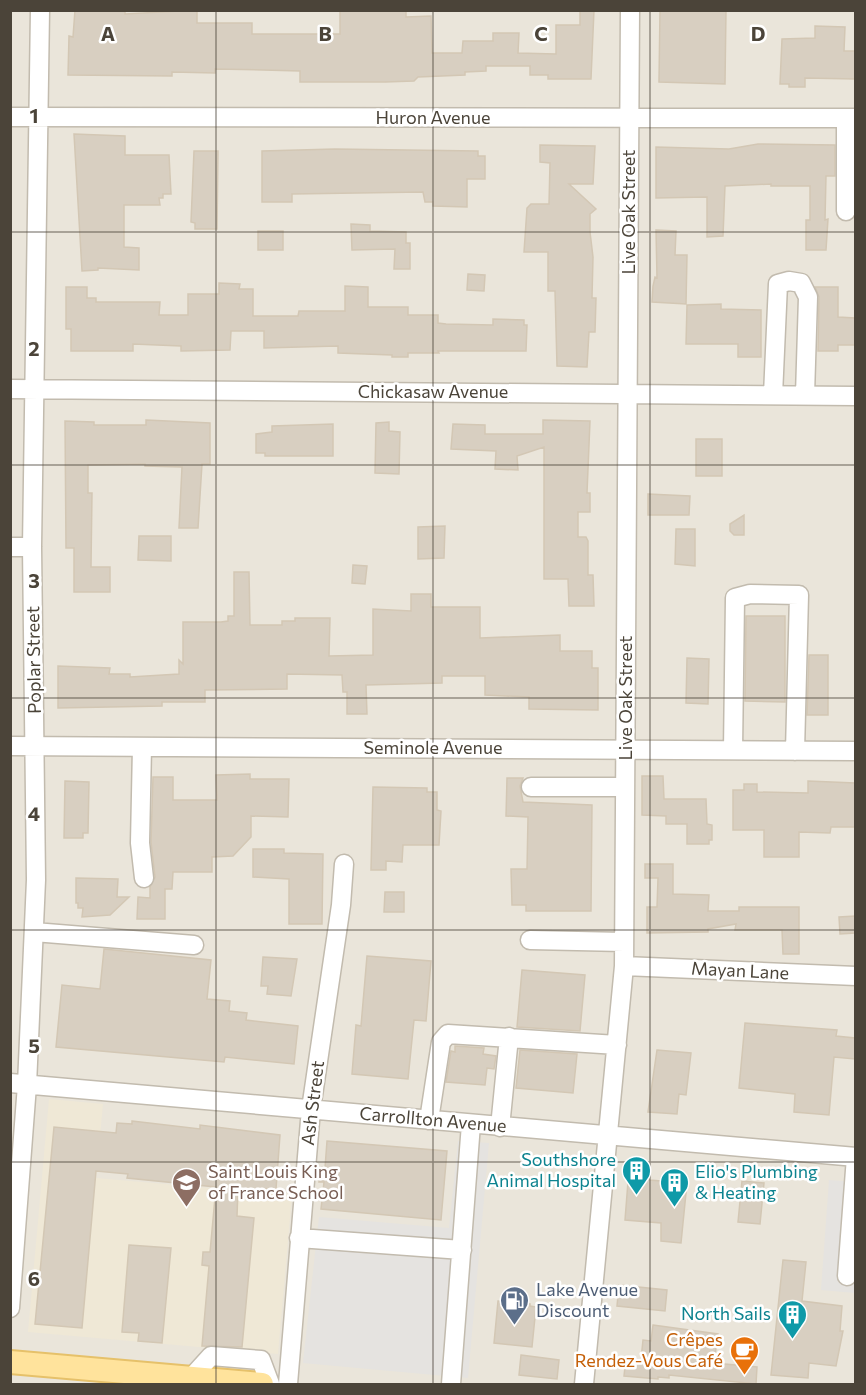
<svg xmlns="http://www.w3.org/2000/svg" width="866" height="1395" font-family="Commissioner,sans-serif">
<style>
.residential{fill:#eae5da}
.education{fill:#efe8d6}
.parking{fill:#e5e3e0}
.building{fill:#d8cfc1;stroke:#d3c7b4;stroke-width:1.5}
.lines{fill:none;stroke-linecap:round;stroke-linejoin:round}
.minor-casing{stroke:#c2bbae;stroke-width:21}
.major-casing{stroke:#e6c16a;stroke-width:26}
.minor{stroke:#fff;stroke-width:18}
.major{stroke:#ffe39c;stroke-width:22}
.grid{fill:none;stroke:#4b4439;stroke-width:1.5;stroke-opacity:0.55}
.labels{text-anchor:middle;stroke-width:5;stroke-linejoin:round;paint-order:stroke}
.street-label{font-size:18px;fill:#4b4439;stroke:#fff}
.culture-label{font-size:18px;fill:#0d838f;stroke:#fff;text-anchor:end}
.education-label{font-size:18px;fill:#785e54;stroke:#fff;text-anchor:start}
.service-label{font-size:18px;fill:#4e5e75;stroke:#fff;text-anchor:start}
.food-label{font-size:18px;fill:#c56008;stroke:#fff;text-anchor:end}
.grid-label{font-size:20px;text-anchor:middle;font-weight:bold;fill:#4b4439;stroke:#fff;stroke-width:5;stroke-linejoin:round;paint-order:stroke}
</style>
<rect width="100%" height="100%" fill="#f6f3ec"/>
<path class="residential" d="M11 11H855V1384H11Z"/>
<path class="education" d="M49 1099 103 1104 96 1178 292 1195 278 1354 28 1332Z"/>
<path class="parking" d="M458 1141 489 1143 468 1378 303 1363 319 1217 449 1228Z
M829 1180 855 1182V1293L821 1290Z"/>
<path class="building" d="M75 10H125V14L197 10V23H252V34H340V10H406V17L431 16 432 53H462L463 41H493V33H519L518 53 556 54V25H580V10H594L591 79H548V75H530V66H486V71L465 72V75L418 77 414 81 385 82H300V71L263 70 215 69V73L172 72V76L68 75 69 36 73 37Z
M660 10H726L725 84 659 82Z
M815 26 845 27 844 51H855V79L805 78V87H789V84H780L782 39 815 38Z
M74 134 125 136V155H169L171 194H163V198H159L160 205H124V247L139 248V270L98 268V270L82 271Z
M758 144 835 145V176H826L825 220 828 219 826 250H806V220H810V186H771V184L725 186 723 236 707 237V197L656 198V147L729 149Z
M540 145 595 146 593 184H569L596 209 590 214V232L593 257 592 298H596L595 332H589L587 367 557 366 555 291H548V252H524L527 208 531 204H549L550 163 540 162Z
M335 149 478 151V156H485V179H467V207L433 206V202H425L423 192 292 194V202H262V151Z
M194 151H218L217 229H195V223L191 222Z
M351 224 370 225V231L406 232V243H410V269H394L395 249 352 250Z
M656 230 676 231 675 255H687L686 304 652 302 653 286 655 277 657 278Z
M258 231H283V250H258Z
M468 274 485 275 484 291 467 290Z
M219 283 240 284 239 289H253V316H298L299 311H345V286L368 287V307H408V315H438V323L446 324 493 325V319L524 320V325H527L526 351H438L439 353H408V357H392V355L338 353V346L264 348V331H231L230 350 181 351V346L133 344V351H71V329H66V287H87V298H96V302H160L159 315H188V294H219Z
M815 287H838V317L855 318V345H838V351H818L819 297Z
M721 304V309L761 310V357H738V344H686L687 305Z
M146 420 210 423V464H202L198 528H179L182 467 145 466V464L88 465V493H92L91 567H110V592H74V548H66L65 421 94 422V425H146Z
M543 420 590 421 587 493H590V512H578V537H586L588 541V575H593L594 606H569L568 579H544V447L517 456 518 470 495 469 496 451 451 449 453 424 485 425V434H543Z
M389 422V431L400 432 399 474 375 473 376 423Z
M333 424V456H265V453H256V434L272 432V426Z
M696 439H722V476H696Z
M648 494 690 496 689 515H648Z
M744 515V535H734L730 531V524Z
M445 526 444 558 418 559V527Z
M676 529H695V566L675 564Z
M139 536H171V561L138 560Z
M353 565 367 566 365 584 352 583Z
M234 572H249L250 625H282V621H295V618H330L329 656 373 655V609L411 611V594H431V607H480V638L560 635V651H592V668H598V710L529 709V697L485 695V676H442V683L366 685 367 714H347V692H343L342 675 287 674V689L205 690V702H162V706L58 708V666L110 668 109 674H130V677L179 674V660L183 664V622H221L228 621V616H234Z
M746 616H785V702L745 701Z
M809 655H828V715H807Z
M687 658 709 659 708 704 686 703Z
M250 774V779H289L288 817 251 816V837L233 856 212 857V872H173L172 889H165V919H137L138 897 150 898V887L155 877 151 842 153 777H173V800H217L216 775Z
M642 776H663L664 799H706L707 824 712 825V840H709V844H687V824H666V816L642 815Z
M507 778H523L520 786 523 802 592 805 591 911H526V905H512L511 869H527L528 817 506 816Z
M65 781 89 782 88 833H83V838H64Z
M808 781 855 783V827H831L830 833 799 832V857H764V830H733V790H744V784H757V792L808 793Z
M373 787 427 788V792H437V810L441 811 439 845H403L402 862 386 861V870H371Z
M253 849H284V853L323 854 322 924H289V879L253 877Z
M645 864H673V894L709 895 708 911H739V907H799V954H783L782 930H735L736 924 708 929V932L647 933V907H657L658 878H645Z
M76 878 118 879 117 897H129L110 915 82 917 83 908H78V903H76Z
M385 892H404V912H384Z
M855 916V933L840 934 839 917Z
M104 949 211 960 207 999 230 1001 229 1011 247 1013 246 1020 298 1026 294 1064 225 1057 224 1062 56 1047 62 985 100 989Z
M367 956 431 961 426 1021 414 1020 408 1079 352 1074 356 1025 361 1026Z
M263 957 297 959 291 996 267 994 268 986H261Z
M522 970 585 975 580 1031 517 1027Z
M745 1023 837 1030 836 1036 855 1038V1059L834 1057 829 1115 794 1112 795 1094 739 1088Z
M455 1046 484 1048 483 1054 496 1056 494 1069 487 1068 485 1085 446 1082 451 1051 455 1052Z
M520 1050 577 1054 573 1093 516 1088Z
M657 1050 691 1053 686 1095 679 1094 677 1114 648 1112Z
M132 1121 200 1129V1125L280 1135 276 1189H238L237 1216 254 1218 242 1347 202 1346 209 1266 202 1265 203 1252H210L216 1187 127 1178 128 1174 96 1171 82 1328 35 1324 54 1127 116 1133 117 1123 132 1124Z
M327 1141 447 1151 441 1220 321 1209 324 1182H319L320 1167 325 1168Z
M629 1169 650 1171 649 1180 687 1183 681 1243 661 1241V1223L625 1220Z
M742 1181 764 1183 760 1224 738 1222Z
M129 1245 171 1248 162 1343 138 1341 139 1333 122 1332Z
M783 1260 806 1262 802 1301 842 1306 840 1331H843L836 1366 809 1363 808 1378 771 1375Z
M619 1285 667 1290 665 1311 617 1306Z
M498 1301 530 1304V1306L536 1307 532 1347 494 1343Z
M653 1325 718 1334 714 1363 757 1367 756 1384 669 1375V1378L658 1377V1379L624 1376 626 1358 641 1359 643 1340 651 1341Z
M521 1355 559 1360 557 1379 519 1375Z"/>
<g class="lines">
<defs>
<path id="minor" d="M10 117 856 118
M846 118V211
M10 389 856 396
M773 395 778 284 789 281 801 283 808 297 805 395
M10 547H32
M10 746 856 751
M142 747 140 843 144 878
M733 750 735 598 750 594 799 595 795 751
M531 787H625
M34 932 194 945
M530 940 624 942
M624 966 856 976
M10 1083 856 1157 847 1276
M429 1120 441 1042 448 1034 617 1045
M500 1127 509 1037
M299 1238 462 1250
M10 1308 27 1085 36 880 32 547 40 10
M191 1378 211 1356 261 1360 270 1384
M288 1384 311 1109 341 905 344 864
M451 1384 471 1124
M584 1384 624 966 630 10"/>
<path id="major" d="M10 1362 262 1384"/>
</defs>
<use href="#minor" class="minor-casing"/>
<use href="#major" class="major-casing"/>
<use href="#minor" class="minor"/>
<use href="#major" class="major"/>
</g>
<path class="grid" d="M216 10V1384M433 10V1384M650 10V1384M10 232H856M10 465H856M10 698H856M10 930H856M10 1162H856"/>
<defs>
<symbol id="building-pin" viewBox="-11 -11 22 30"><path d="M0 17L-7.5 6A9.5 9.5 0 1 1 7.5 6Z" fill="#0f9aa8" stroke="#fff"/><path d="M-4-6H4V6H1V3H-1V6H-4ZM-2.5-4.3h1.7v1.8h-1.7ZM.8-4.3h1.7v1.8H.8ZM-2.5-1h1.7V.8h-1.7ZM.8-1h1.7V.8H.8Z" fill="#fff"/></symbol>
<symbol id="school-pin" viewBox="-11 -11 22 30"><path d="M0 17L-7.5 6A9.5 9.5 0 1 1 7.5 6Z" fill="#8d6e63" stroke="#fff"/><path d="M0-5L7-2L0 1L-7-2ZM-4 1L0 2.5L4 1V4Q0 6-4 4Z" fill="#fff"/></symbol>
<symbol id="fuel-pin" viewBox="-11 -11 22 30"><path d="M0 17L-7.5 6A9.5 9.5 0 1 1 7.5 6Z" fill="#5c6f8a" stroke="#fff"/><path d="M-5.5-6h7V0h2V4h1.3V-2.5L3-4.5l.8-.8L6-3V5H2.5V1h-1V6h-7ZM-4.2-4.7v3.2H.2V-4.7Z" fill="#fff"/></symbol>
<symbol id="cafe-pin" viewBox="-11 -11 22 30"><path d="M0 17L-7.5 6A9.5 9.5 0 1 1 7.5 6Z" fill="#e8710a" stroke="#fff"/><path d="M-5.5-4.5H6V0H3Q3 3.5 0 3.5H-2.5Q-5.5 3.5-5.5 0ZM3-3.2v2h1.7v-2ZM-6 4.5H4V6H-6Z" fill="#fff"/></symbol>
</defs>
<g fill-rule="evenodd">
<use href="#building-pin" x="620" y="1154" width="33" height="45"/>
<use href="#school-pin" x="170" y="1166" width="33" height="45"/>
<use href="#building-pin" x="658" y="1166" width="33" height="45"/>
<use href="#fuel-pin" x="498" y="1284" width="33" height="45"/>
<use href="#building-pin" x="776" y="1298" width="33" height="45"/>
<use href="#cafe-pin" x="728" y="1334" width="33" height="45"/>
</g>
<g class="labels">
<g class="street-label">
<text x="433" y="124">Huron Avenue</text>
<text transform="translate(629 212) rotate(-90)" y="6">Live Oak Street</text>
<text x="433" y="398">Chickasaw Avenue</text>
<text transform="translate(34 660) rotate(-91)" y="6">Poplar Street</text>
<text transform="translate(626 698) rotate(-90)" y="6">Live Oak Street</text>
<text x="433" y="754">Seminole Avenue</text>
<text transform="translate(740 971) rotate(3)" y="6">Mayan Lane</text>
<text transform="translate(313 1103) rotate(-83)" y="6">Ash Street</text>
<text transform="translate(433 1120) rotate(5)" y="6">Carrollton Avenue</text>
</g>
<g class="culture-label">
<text x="616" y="1166">Southshore<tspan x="616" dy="21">Animal Hospital</tspan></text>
<text x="695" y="1178" text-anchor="start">Elio's Plumbing<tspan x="695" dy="21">&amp; Heating</tspan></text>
<text x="771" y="1320">North Sails</text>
</g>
<g class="education-label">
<text x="208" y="1178">Saint Louis King<tspan x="208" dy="21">of France School</tspan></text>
</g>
<g class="service-label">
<text x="536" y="1296">Lake Avenue<tspan x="536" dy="21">Discount</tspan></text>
</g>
<g class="food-label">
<text x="723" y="1346">Crêpes<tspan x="723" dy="21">Rendez-Vous Café</tspan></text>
</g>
</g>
<g class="grid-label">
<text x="108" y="41">A</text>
<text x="325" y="41">B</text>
<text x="541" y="41">C</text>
<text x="758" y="41">D</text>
<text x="34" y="123">1</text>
<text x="34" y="356">2</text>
<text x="34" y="588">3</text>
<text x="34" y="821">4</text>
<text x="34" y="1053">5</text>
<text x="34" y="1286">6</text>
</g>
<rect width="866" height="1395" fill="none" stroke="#4b4439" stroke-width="24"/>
</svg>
